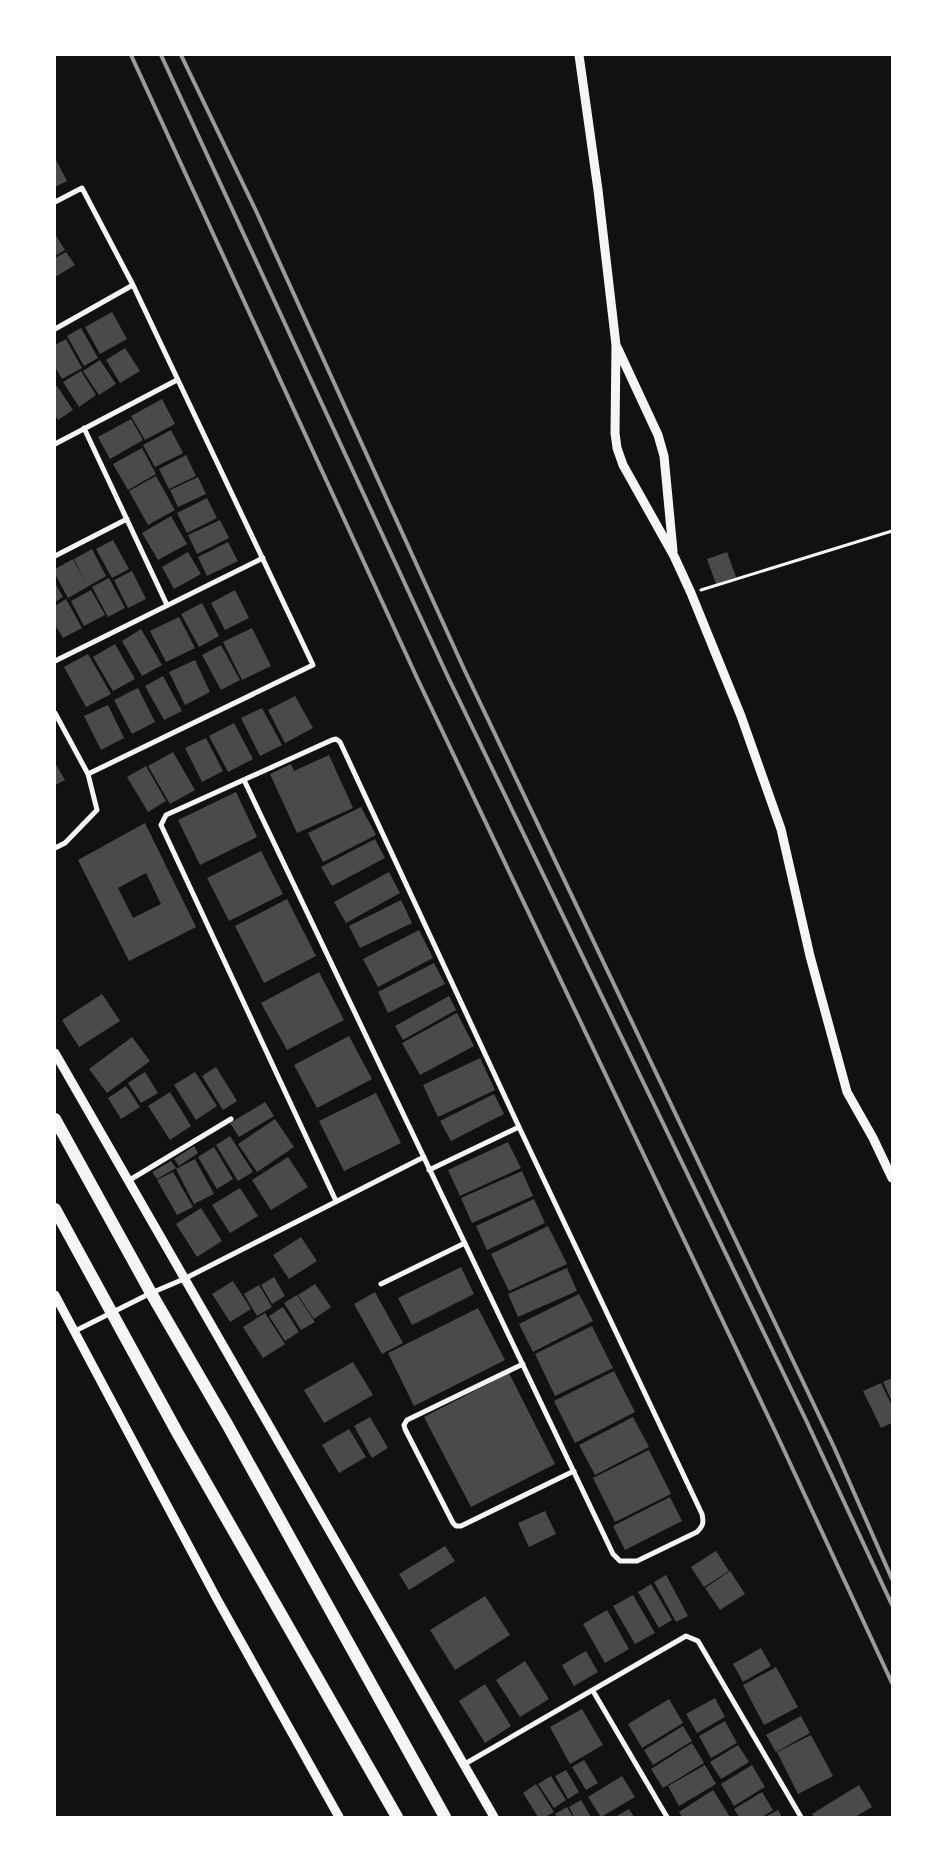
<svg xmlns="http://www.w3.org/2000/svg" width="947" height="1872" font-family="Merriweather,serif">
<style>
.building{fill:#4a4a4a;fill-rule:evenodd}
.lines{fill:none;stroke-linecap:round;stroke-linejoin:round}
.path{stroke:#f5f5f5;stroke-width:3}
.minor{stroke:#f5f5f5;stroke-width:5}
.tertiary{stroke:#f5f5f5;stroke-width:9}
.primary{stroke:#f5f5f5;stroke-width:12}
.rail{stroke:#9a9a9a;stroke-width:4}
</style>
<rect width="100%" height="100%" fill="#111"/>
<path class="building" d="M55 158 67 181 55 187Z
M55 234 65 250 55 256Z
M66 252 75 265 55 277V258Z
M112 312 127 339 100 354 85 327Z
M81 328 98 358 84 366 67 336Z
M66 339 82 368 62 379 55 367V345Z
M125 348 140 371 120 383 106 360Z
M100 360 116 384 99 395 83 371Z
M81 371 96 395 79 407 63 382Z
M57 386 73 410 58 420 55 415V387Z
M162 399 175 424 145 440 131 416Z
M131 419 143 440 110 459 98 437Z
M171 430 183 453 155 467 143 445Z
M142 448 156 474 128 490 113 464Z
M186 455 196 476 169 489 159 469Z
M156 476 175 510 148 525 129 491Z
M198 477 206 494 178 507 170 490Z
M207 498 217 518 187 533 177 513Z
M171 516 187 544 158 560 142 533Z
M220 520 229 538 197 554 188 535Z
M113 540 129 569 112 578 96 549Z
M228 542 238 561 207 576 198 557Z
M92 549 106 576 68 598 55 574V569L73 559 86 583 74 559Z
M188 552 201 574 174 589 162 567Z
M727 552 736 577 716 584 707 559Z
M132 571 146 599 128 608 114 580Z
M109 578 125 608 108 617 92 587Z
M55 583 63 597 55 602Z
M91 590 105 615 84 626 71 601Z
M235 590 249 618 225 630 211 603Z
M66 599 82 628 63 638 55 625V606Z
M202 603 219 636 199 647 181 614Z
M179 617 195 648 166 662 150 631Z
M252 628 271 666 242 680 223 642Z
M141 629 162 665 142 676 122 641Z
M115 644 135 679 113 691 93 657Z
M221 645 240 680 221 690 202 655Z
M88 654 111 694 86 707 64 667Z
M195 660 210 692 185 705 169 672Z
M163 676 182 711 164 720 145 686Z
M138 688 155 722 132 734 114 700Z
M295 696 313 728 285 743 268 710Z
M108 705 124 738 101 750 84 716Z
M262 708 282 745 260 756 241 718Z
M234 723 253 759 228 772 209 736Z
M206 738 223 771 202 782 185 748Z
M173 752 195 790 170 804 148 766Z
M329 755 353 808 297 833 270 774 291 764 294 771Z
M55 763 65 780 55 785Z
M146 766 166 801 148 812 127 777Z
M236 792 257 837 200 865 178 820Z
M361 807 376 835 323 862 308 833Z
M145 823 196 927 129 961 78 860ZM146 873 161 904 133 918 118 888Z
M375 839 385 858 332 886 321 867Z
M261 851 283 894 229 921 207 878Z
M389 872 400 893 346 923 334 902Z
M287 899 316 956 264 983 235 926Z
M401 900 412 923 360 948 349 926Z
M419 930 433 958 378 987 363 959Z
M434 963 445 984 388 1013 378 992Z
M319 972 344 1020 287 1050 261 1003Z
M102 994 120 1021 79 1047 62 1020Z
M449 996 456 1010 403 1040 395 1026Z
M457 1013 474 1046 420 1075 402 1043Z
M349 1036 372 1079 317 1108 294 1065Z
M132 1037 150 1061 107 1093 89 1069Z
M480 1058 495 1090 438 1117 423 1085Z
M216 1067 237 1101 223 1110 202 1076Z
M145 1072 158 1093 141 1103 128 1083Z
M195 1072 217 1106 196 1120 174 1085Z
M126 1086 140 1107 121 1119 108 1098Z
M170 1092 191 1126 170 1140 148 1106Z
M376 1093 401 1143 344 1171 319 1121Z
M494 1094 504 1114 451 1141 440 1121Z
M265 1102 274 1116 239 1137 230 1123Z
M275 1119 294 1147 257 1172 238 1144Z
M230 1136 253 1172 238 1181 216 1145Z
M508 1142 521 1168 460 1196 448 1170Z
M194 1146 198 1153 179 1166 174 1159Z
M214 1147 233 1179 217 1189 198 1157Z
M288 1157 308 1187 271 1210 252 1180Z
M195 1159 214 1194 194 1204 176 1169Z
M171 1161 176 1168 157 1179 152 1172Z
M522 1171 533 1196 472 1223 461 1198Z
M173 1172 193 1207 177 1215 157 1180Z
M240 1188 258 1216 230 1233 212 1205Z
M534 1199 545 1223 487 1250 476 1226Z
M201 1208 222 1241 197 1257 176 1224Z
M548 1226 567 1264 509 1291 491 1254Z
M301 1237 317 1261 289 1279 273 1255Z
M461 1267 474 1294 412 1325 398 1298Z
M567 1268 577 1291 518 1317 508 1294Z
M274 1277 285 1296 272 1304 261 1285Z
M233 1281 251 1309 230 1322 212 1294Z
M315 1284 331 1307 314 1319 298 1295Z
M259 1285 272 1307 257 1316 244 1294Z
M375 1292 403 1343 382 1354 354 1304Z
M579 1294 593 1321 533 1352 519 1324Z
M297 1295 315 1322 301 1330 284 1303Z
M283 1307 299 1332 285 1341 269 1316Z
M478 1308 505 1360 414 1406 388 1353Z
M265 1313 285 1344 263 1358 243 1327Z
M592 1326 613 1368 555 1396 535 1354Z
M353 1362 373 1395 324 1423 304 1390Z
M614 1371 635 1412 575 1443 554 1401Z
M509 1373 555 1464 471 1507 424 1417Z
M892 1378V1402L883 1382Z
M881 1383 892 1406V1423L881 1428 863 1391Z
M370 1417 388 1448 372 1458 354 1426Z
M633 1417 649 1447 595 1475 579 1445Z
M349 1429 366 1457 339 1473 322 1445Z
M649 1450 671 1494 615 1522 593 1478Z
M670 1497 682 1521 625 1550 613 1526Z
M545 1511 556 1534 529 1547 518 1523Z
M445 1546 455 1561 409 1590 399 1574Z
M716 1551 729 1571 704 1587 691 1567Z
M730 1571 745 1594 720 1610 705 1588Z
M666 1575 688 1616 676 1622 654 1582Z
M651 1584 672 1620 659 1628 638 1592Z
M633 1595 655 1633 635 1644 613 1606Z
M485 1596 510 1635 455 1670 430 1630Z
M607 1610 629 1649 605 1663 583 1624Z
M761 1648 771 1666 743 1682 733 1664Z
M586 1651 598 1672 574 1686 562 1665Z
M525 1661 549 1699 520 1717 496 1680Z
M776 1667 798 1707 764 1725 743 1685Z
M485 1684 511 1726 485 1743 459 1701Z
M715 1698 725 1717 697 1733 686 1714Z
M669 1699 683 1723 642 1748 628 1724Z
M582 1709 603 1745 570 1764 550 1727Z
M801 1716 810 1733 776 1752 766 1735Z
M725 1721 737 1743 711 1758 699 1736Z
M683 1726 692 1741 653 1765 644 1750Z
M811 1735 833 1776 798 1794 777 1752Z
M692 1743 704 1763 663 1788 651 1769Z
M738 1745 749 1762 721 1779 710 1762Z
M584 1760 598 1783 586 1790 572 1767Z
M705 1765 716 1784 679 1806 668 1786Z
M752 1765 765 1787 734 1806 721 1784Z
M566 1770 579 1792 568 1799 555 1776Z
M551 1776 566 1800 554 1808 538 1784Z
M622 1776 635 1797 601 1817 588 1797Z
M536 1784 554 1812 545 1817H538L523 1793Z
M859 1785 872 1807 855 1817H814L812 1814Z
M713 1790 730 1817H682L679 1812Z
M762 1792 773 1810 762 1817H739L734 1809Z
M581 1800 591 1817H574L569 1807Z
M567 1807 573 1817H557L555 1814Z
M629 1809 634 1817H615Z
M778 1810 782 1817H765Z"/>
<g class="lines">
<path class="path" d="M701 590 892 531"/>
<path class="minor" d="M55 202 82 188 133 285 313 665 88 774
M55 329 133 285
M84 428 167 605
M55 444 177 380
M55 556 127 519
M55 661 263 558
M55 713 88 774 97 810 65 843 55 848
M244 780 613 1554 620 1561H637L697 1532C703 1526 704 1523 702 1514L519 1127 340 742 336 739 332 740 166 815 161 825 336 1201
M429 1170 519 1127
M128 1181 231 1119
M381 1284 465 1243
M75 1331 151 1293 184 1279 424 1157
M523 1364 407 1420 404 1425 405 1429 453 1523 456 1526H461L574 1471
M593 1691 667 1817
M463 1765 686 1636 698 1641 801 1817"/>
<path class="tertiary" d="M579 55 598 190 616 345 615 433 617 448 623 465 674 556 691 593 741 716 781 829 810 956 847 1092 873 1138 892 1178
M617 347 658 435 664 456 673 551
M55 1053 494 1817
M55 1295 217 1599 339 1817"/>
<path class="primary" d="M55 1119 151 1293 227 1424 445 1817
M55 1209 177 1432 397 1817"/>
<path class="rail" d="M131 55 418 680 776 1433 892 1683
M161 55 448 677 805 1418 892 1605
M181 55 257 213 464 669 834 1447 892 1579"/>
</g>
<rect width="947" height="1872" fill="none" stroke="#ffffff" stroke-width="112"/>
</svg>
